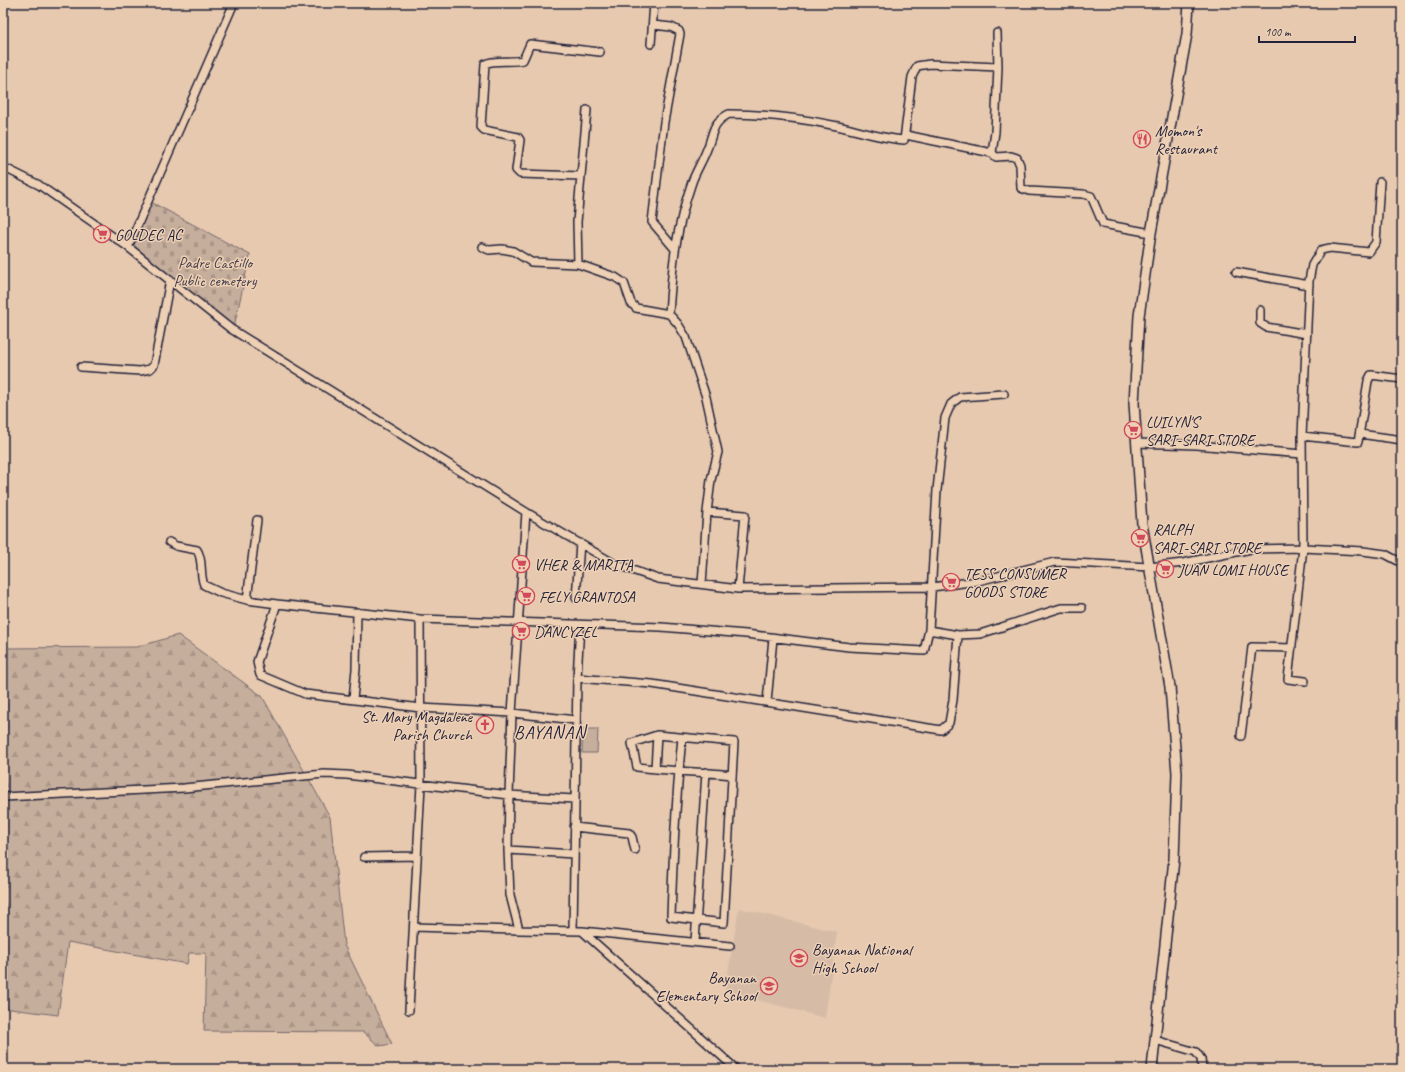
<svg xmlns="http://www.w3.org/2000/svg" width="1405" height="1072" font-family="Caveat,sans-serif">
<style>
.built{fill:#d6bca6}
.forest{fill:url(#forest-firs);stroke:#74686c}
.cemetery{fill:url(#cemetery-stones);stroke:#74686c}
.park{fill:#c6ae9c;stroke:#74686c}
.lines{fill:none;stroke-linecap:round;stroke-linejoin:round}
.minor-casing{stroke:#22223b;stroke-width:10}
.major-casing{stroke:#22223b;stroke-width:12}
.minor{stroke:#eed0b4;stroke-width:7}
.major{stroke:#eed0b4;stroke-width:9}
.labels{text-anchor:middle;stroke-width:3;stroke-linejoin:round;paint-order:stroke}
.poi-label{font-size:16px;fill:#22223b;stroke:#eed0b4;text-anchor:start}
.park-label{font-size:16px;fill:#433e4e;stroke:#eed0b4}
.quarter-label{font-size:18px;letter-spacing:1px;fill:#22223b;stroke:#eed0b4}
</style>
<defs>
<pattern id="forest-firs" width="22" height="20" patternUnits="userSpaceOnUse"><rect width="22" height="20" fill="#c6ae9c"/><path d="M5 1l3.5 6h-7zM16 11l3.5 6h-7z" fill="#aa9587"/></pattern>
<pattern id="cemetery-stones" width="16" height="16" patternUnits="userSpaceOnUse"><rect width="16" height="16" fill="#c6ae9c"/><path d="M2 7V4a2 2 0 0 1 4 0v3zM10 15v-3a2 2 0 0 1 4 0v3z" fill="#aa9587"/></pattern>
</defs>
<rect width="100%" height="100%" fill="#e6c9af"/>
<filter id="ink" filterUnits="userSpaceOnUse"><feTurbulence type="fractalNoise" baseFrequency=".025" numOctaves="2"/><feDisplacementMap in="SourceGraphic" scale="8" xChannelSelector="R" yChannelSelector="G"/><feConvolveMatrix kernelMatrix="1 2 1 2 8 2 1 2 1" color-interpolation-filters="sRGB"/></filter>
<g filter="url(#ink)">
<path class="built" d="M739 908 837 932 825 1018 725 991Z"/>
<path class="forest" d="M178 635 262 696 330 817 344 945 392 1044 379 1046 363 1032 204 1031 206 953H189L187 964 68 942 58 1015 3 1008V648L137 647Z"/>
<path class="cemetery" d="M151 202 250 255 234 327 133 245Z"/>
<path class="park" d="M583 729H598L597 753H582Z"/>
<g class="lines">
<defs>
<path id="minor" d="M653 25 671 27 679 31 680 34 664 122 652 222 674 248
M651 44 654 3
M600 52 530 44 523 60C512 63 494 59 485 64L481 127 484 130 518 137 520 140 516 170 520 174 581 176 577 222 578 264 615 277 624 283 631 303 636 308 669 314 678 324 686 337 706 397 718 452 711 480 707 512 702 584
M998 67 995 132 992 153 996 157 1011 156 1017 158 1020 165 1021 188 1029 191 1083 194 1091 196 1103 224 1151 233
M906 135 992 153
M3 167 39 185 128 247 231 329 526 512 615 564 658 579 738 589 932 587 978 581 1055 562 1150 567 1183 563 1251 549 1303 548 1363 551 1385 554 1402 563
M581 176 587 110
M128 247 234 3
M482 247 489 250 502 249 513 251 531 262 578 264
M1236 272 1309 285
M1260 310V323L1266 327 1307 334
M669 314C672 266 676 228 692 182 696 171 703 160 707 149 714 133 711 123 729 114 763 114 798 118 832 125 858 130 877 138 904 140L912 77 917 66 930 64 998 67 997 33
M81 367 140 371 150 369 154 365 170 280
M1360 434 1402 440
M1302 436 1358 442 1368 381 1371 375 1402 379
M1136 443 1196 445 1302 454
M526 512 512 713 509 795 508 850 510 895 519 930 582 931 736 1069
M707 512 745 515 738 589
M169 542 176 546 197 550C204 561 199 573 204 585L221 593 247 600 277 604 420 619 661 627 746 634 849 647 924 651 929 630 958 635 980 634 1061 608H1082
M576 598 580 543
M247 600 257 520
M277 604 257 662 260 675 305 694 421 708 512 713 576 720
M929 630 937 490 945 418 951 404 960 397 1004 394
M577 678 652 684 941 730 949 723 953 700 958 635
M1305 681 1288 679 1303 548 1302 436 1309 281 1312 265 1321 250 1330 248 1369 252 1376 242 1380 182
M353 699 356 669 357 612
M767 702 773 638
M1241 736 1252 647 1292 648
M682 738C676 797 673 857 671 917L724 923 734 742 657 735 632 743 637 767C669 771 700 772 732 775
M655 769 657 735
M3 797 184 788 324 774 347 775 509 795 574 799
M574 827 629 833 632 837 635 850
M508 850 574 854
M364 857 417 856
M414 927 519 930
M573 930 577 678 580 625
M582 931 730 946
M695 942 706 772
M409 1010 421 785 420 619
M1155 1040 1196 1052 1201 1059 1202 1069"/>
<path id="major" d="M1152 1069 1174 859 1177 773 1170 687 1142 524 1134 403 1139 316 1151 233 1187 34 1189 3"/>
</defs>
<use href="#minor" class="minor-casing"/>
<use href="#major" class="major-casing"/>
<use href="#minor" class="minor"/>
<use href="#major" class="major"/>
</g>
</g>
<defs>
<symbol id="restaurant-ring" viewBox="-11 -11 22 22"><circle r="9.5" fill="#eed0b4" stroke="#d1495b" stroke-width="1.5"/><path d="M-5-6h1v4h1v-4h1v4h1v-4h1v5L-1.5 .5V6h-2V.5L-5-1ZM5-6V6H3V1.5H1.5Q1.5-4 5-6Z" fill="#d1495b"/></symbol>
<symbol id="supermarket-ring" viewBox="-11 -11 22 22"><circle r="9.5" fill="#eed0b4" stroke="#d1495b" stroke-width="1.5"/><path d="M-6-5.5h2.5l.6 2H6L4.5 2H-2.5L-4.4-4H-6ZM-1.5 3.2a1.3 1.3 0 1 0 .1 0ZM3 3.2a1.3 1.3 0 1 0 .1 0Z" fill="#d1495b"/></symbol>
<symbol id="church-ring" viewBox="-11 -11 22 22"><circle r="9.5" fill="#eed0b4" stroke="#d1495b" stroke-width="1.5"/><path d="M-1.2-6h2.4v3.5h3.3v2.4h-3.3V6h-2.4V-.1h-3.3v-2.4h3.3Z" fill="#d1495b"/></symbol>
<symbol id="school-ring" viewBox="-11 -11 22 22"><circle r="9.5" fill="#eed0b4" stroke="#d1495b" stroke-width="1.5"/><path d="M0-5L7-2L0 1L-7-2ZM-4 1L0 2.5L4 1V4Q0 6-4 4Z" fill="#d1495b"/></symbol>
</defs>
<g fill-rule="evenodd">
<use href="#restaurant-ring" x="1132" y="129" width="20" height="20"/>
<use href="#supermarket-ring" x="92" y="224" width="20" height="20"/>
<use href="#supermarket-ring" x="1123" y="420" width="20" height="20"/>
<use href="#supermarket-ring" x="1130" y="528" width="20" height="20"/>
<use href="#supermarket-ring" x="511" y="554" width="20" height="20"/>
<use href="#supermarket-ring" x="1155" y="559" width="20" height="20"/>
<use href="#supermarket-ring" x="941" y="572" width="20" height="20"/>
<use href="#supermarket-ring" x="516" y="586" width="20" height="20"/>
<use href="#supermarket-ring" x="511" y="621" width="20" height="20"/>
<use href="#church-ring" x="475" y="715" width="20" height="20"/>
<use href="#school-ring" x="789" y="948" width="20" height="20"/>
<use href="#school-ring" x="759" y="976" width="20" height="20"/>
</g>
<g class="labels">
<g class="poi-label">
<text x="1155" y="136">Momon's<tspan x="1155" dy="18">Restaurant</tspan></text>
<text x="115" y="240">GOLDEC AC</text>
<text x="1146" y="427">LUILYN'S<tspan x="1146" dy="18">SARI-SARI STORE</tspan></text>
<text x="1153" y="535">RALPH<tspan x="1153" dy="18">SARI-SARI STORE</tspan></text>
<text x="534" y="570">VHER &amp; MARITA</text>
<text x="1178" y="575">JUAN LOMI HOUSE</text>
<text x="964" y="579">TESS CONSUMER<tspan x="964" dy="18">GOODS STORE</tspan></text>
<text x="539" y="602">FELY GRANTOSA</text>
<text x="534" y="637">DANCYZEL</text>
<text x="472" y="722" text-anchor="end">St. Mary Magdalene<tspan x="472" dy="18">Parish Church</tspan></text>
<text x="812" y="955">Bayanan National<tspan x="812" dy="18">High School</tspan></text>
<text x="756" y="983" text-anchor="end">Bayanan<tspan x="756" dy="18">Elementary School</tspan></text>
</g>
<g class="park-label">
<text x="215" y="268">Padre Castillo<tspan x="215" dy="18">Public cemetery</tspan></text>
</g>
<g class="quarter-label">
<text x="550" y="738">BAYANAN</text>
</g>
</g>
<rect width="1405" height="1072" fill="none" stroke="#eed0b4" stroke-width="16"/>
<rect x="8" y="8" width="1389" height="1056" fill="none" stroke="#22223b" stroke-width="1.5" filter="url(#ink)"/>
<path d="M1259 36v6h96v-6" fill="none" stroke="#22223b" stroke-width="2"/>
<text x="1265" y="36" font-size="12" fill="#22223b" stroke="#eed0b4" stroke-width="3" paint-order="stroke">100 m</text>
</svg>
